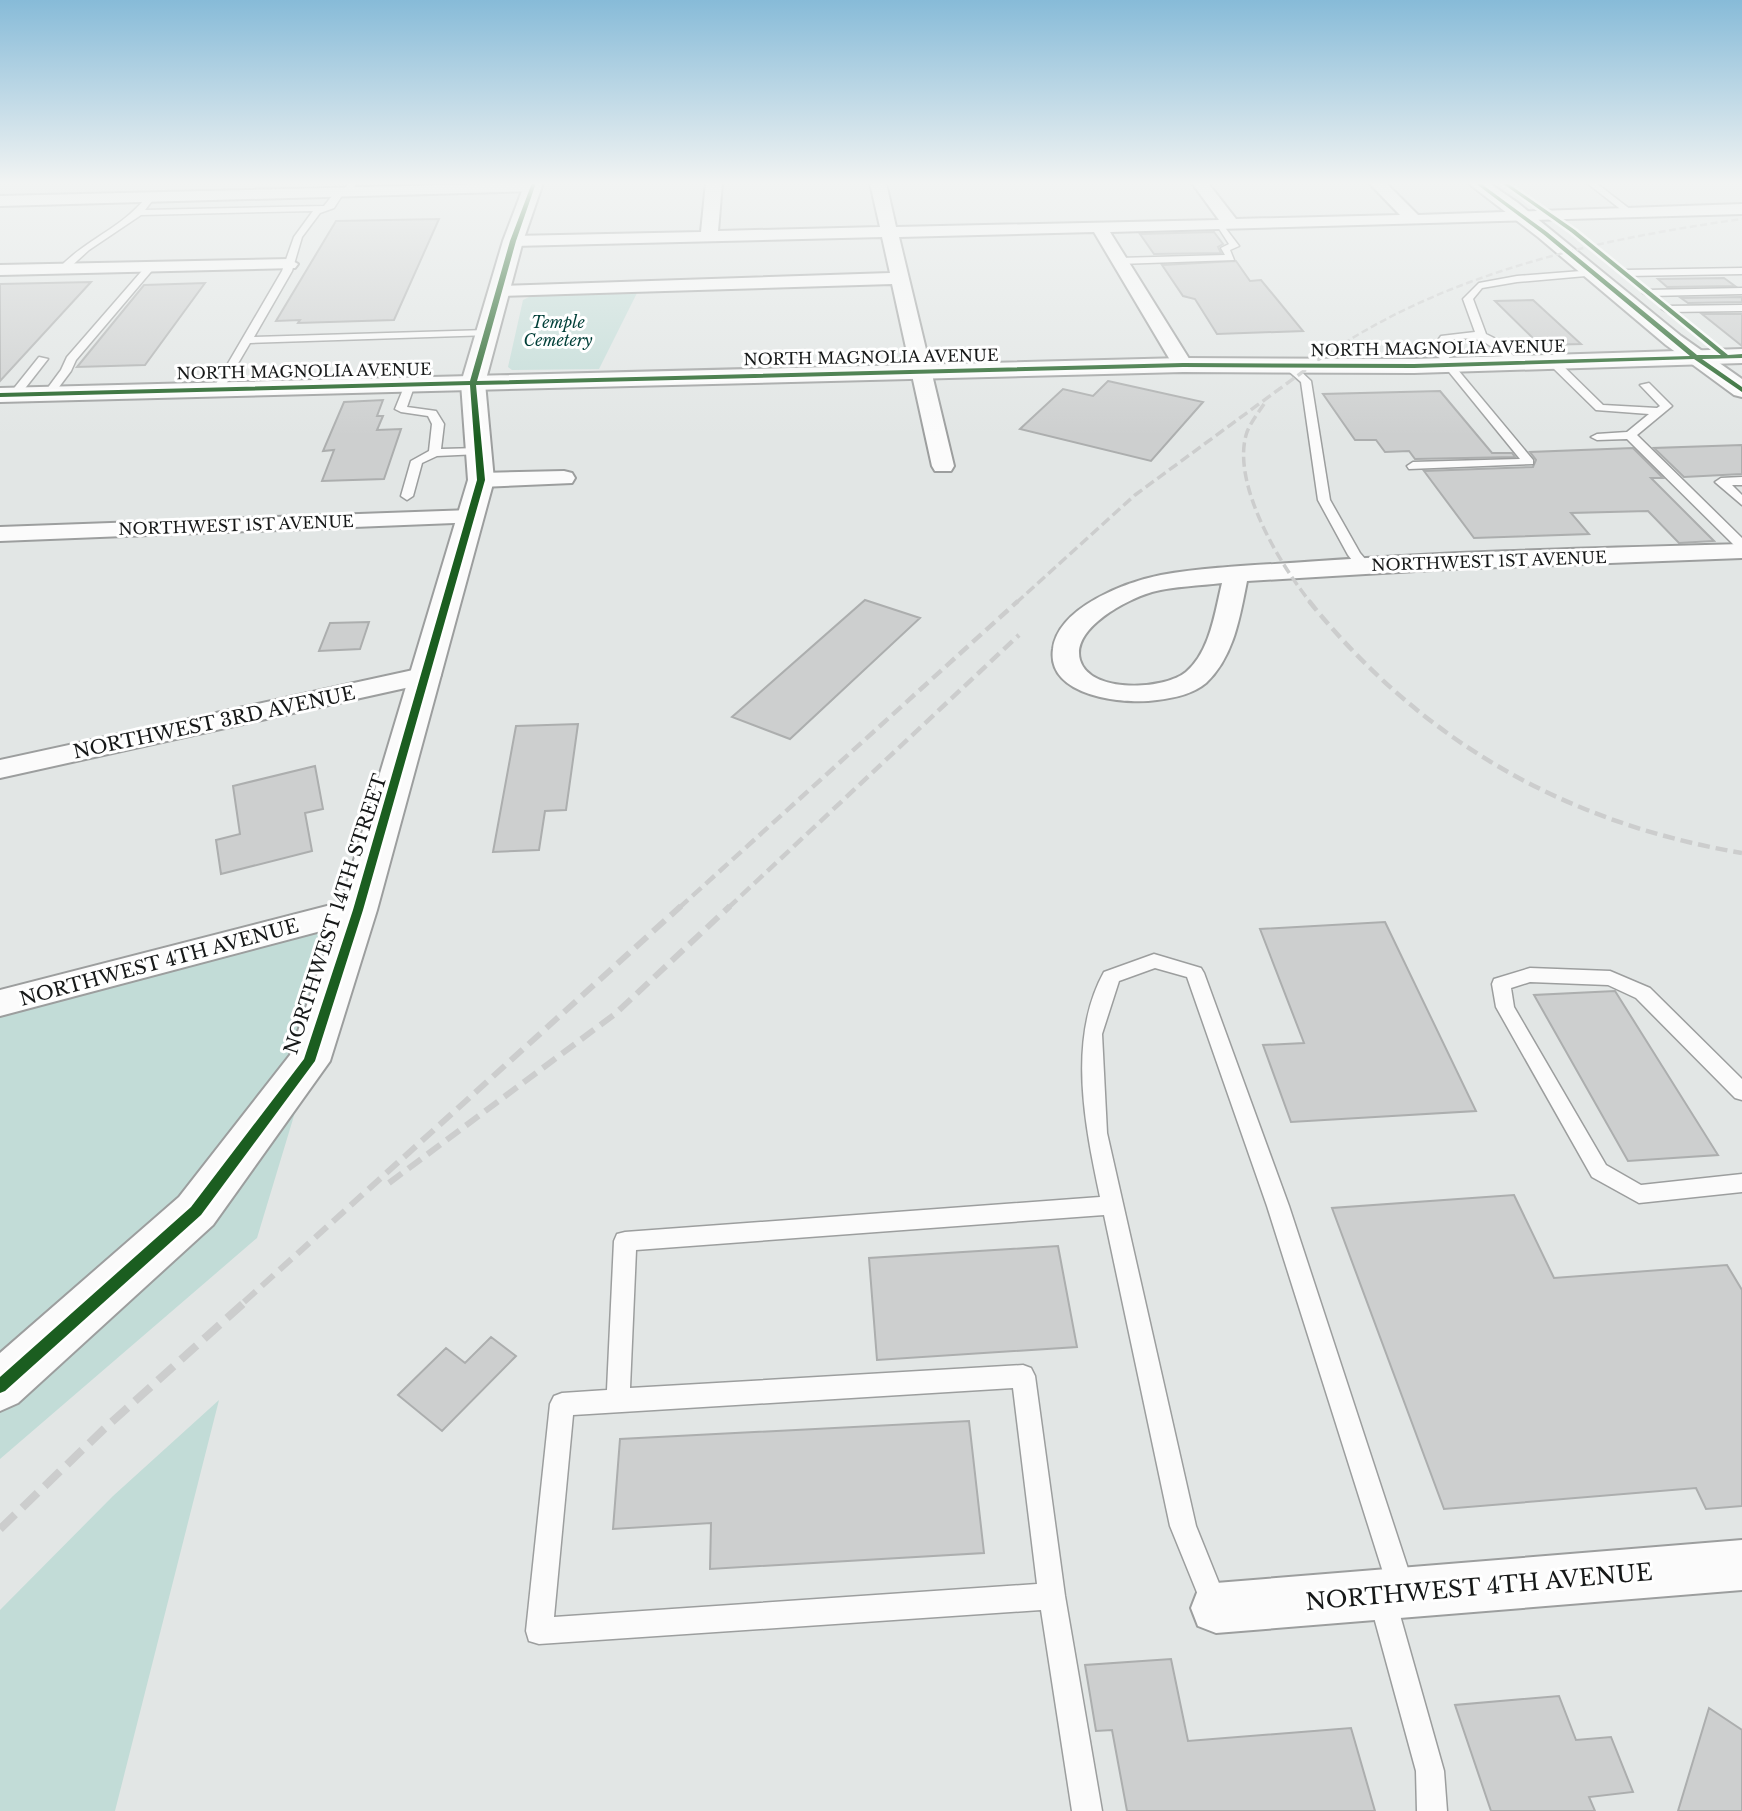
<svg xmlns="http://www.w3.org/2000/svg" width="1742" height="1811" font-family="'Libre Baskerville',serif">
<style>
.green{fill:#c2dcd7}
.building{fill:#cdcfcf;stroke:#acaeae;stroke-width:2}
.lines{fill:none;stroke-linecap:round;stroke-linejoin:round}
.service-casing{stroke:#9c9e9e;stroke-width:3}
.minor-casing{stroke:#9c9e9e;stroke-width:4}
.tertiary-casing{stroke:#9c9e9e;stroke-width:4}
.secondary-casing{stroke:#9c9e9e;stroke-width:4}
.primary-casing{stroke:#9c9e9e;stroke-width:4}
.service{fill:#fbfbfb;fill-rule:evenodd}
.minor{fill:#fbfbfb;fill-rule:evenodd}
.tertiary{fill:#fbfbfb;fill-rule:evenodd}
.secondary{fill:#fbfbfb;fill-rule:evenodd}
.primary{fill:#fbfbfb;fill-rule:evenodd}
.rail-far4{stroke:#cccdcd;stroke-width:2.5;stroke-dasharray:7 3.5;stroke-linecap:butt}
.rail-far3{stroke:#cccdcd;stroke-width:3.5;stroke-dasharray:10 4.5;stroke-linecap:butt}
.rail-far2{stroke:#cccdcd;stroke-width:4.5;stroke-dasharray:12 6;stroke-linecap:butt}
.rail-far1{stroke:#cccdcd;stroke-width:6;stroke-dasharray:16 8;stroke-linecap:butt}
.rail{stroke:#cccdcd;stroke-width:8;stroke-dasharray:21 10;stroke-linecap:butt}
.cycleway-casing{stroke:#fff;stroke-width:5}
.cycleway{fill:#1b5e20;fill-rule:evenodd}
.labels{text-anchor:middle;stroke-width:6;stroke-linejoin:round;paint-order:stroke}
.far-park-label{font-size:16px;font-style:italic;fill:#003f38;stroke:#fff}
.far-street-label{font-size:16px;fill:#161818;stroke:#fff}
.street-label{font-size:19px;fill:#161818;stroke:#fff}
.near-street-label{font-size:23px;fill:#161818;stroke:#fff}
</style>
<rect width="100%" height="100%" fill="#e2e6e5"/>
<path class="green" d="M638 291 599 369 512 370 508 367 523 300 533 295Z
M332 929 288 1060 176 1205 0 1360V1016Z
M296 1109 257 1238 0 1459V1413L214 1220Z
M219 1400 115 1811H0V1610L113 1496Z"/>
<path class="building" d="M439 219 394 320 298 323 300 320 276 321 336 221Z
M1214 232 1223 244 1218 247 1221 253 1154 254 1140 234Z
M1236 261 1250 281 1261 280 1303 331 1217 334 1195 299 1183 296 1162 265Z
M1724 278 1735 286 1667 287 1658 279Z
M91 282 0 381V284Z
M205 283 145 365 77 367 144 285Z
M1742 297V302L1688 303 1681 298Z
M1533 300 1581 344 1540 345 1495 301Z
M1702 314H1742V346Z
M1108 381 1203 402 1151 461 1020 429 1063 389 1093 396Z
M1440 391 1492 453H1512L1515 457 1415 459 1409 451 1385 452 1376 440H1355L1323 394Z
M383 400 377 416H383L377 430 401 429 384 479 322 481 334 450 323 451 344 402Z
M1742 445V474L1684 477 1654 448Z
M1633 448 1663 478H1651L1714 541 1679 543 1648 511 1571 513 1589 534 1474 538 1424 471 1533 467 1536 460 1530 452Z
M865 600 920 618 790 739 732 717Z
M369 622 360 649 319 651 330 623Z
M578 724 566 810 545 811 539 850 493 852 516 726Z
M315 766 323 809 305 813 312 851 221 874 216 840 240 834 233 786Z
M1385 922 1476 1111 1291 1122 1263 1045 1304 1043 1260 929Z
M1615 991 1718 1155 1628 1161 1534 995Z
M1514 1195 1554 1278 1727 1265 1742 1290V1506L1706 1509 1696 1488 1444 1509 1332 1208Z
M1058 1246 1077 1347 877 1360 869 1258Z
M491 1337 516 1356 442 1431 398 1395 446 1348 465 1363Z
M969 1421 984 1553 710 1569 711 1523 613 1529 620 1439Z
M1171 1659 1188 1741 1351 1728 1375 1811H1127L1112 1730 1096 1731 1085 1665Z
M1559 1696 1576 1740 1611 1737 1633 1792 1589 1797 1595 1811H1491L1455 1705Z
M1709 1708 1742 1730V1811H1678Z"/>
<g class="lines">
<defs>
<path id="service" d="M349 183H357L349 195 343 194 334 208 320 213 302 237 292 271 254 337 487 330 492 333 491 335 250 343 223 389 218 392 213 389 282 271 294 237 313 211 141 215 89 250 66 271 58 269C87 238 122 229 148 195L155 197 145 210 324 206 336 191 342 192Z
M1587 183H1596L1635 213 1628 215Z
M1220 221 1239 246 1230 250 1234 260 1119 264 1114 261 1119 258 1225 255 1221 248 1229 244 1216 224Z
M147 265 155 267 76 360 71 371 53 395H45L44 393 61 370 67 357Z
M1742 268V274L1625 276 1620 273 1625 270Z
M1594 270 1599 273 1597 275 1517 282 1482 288 1473 299 1486 334 1494 338 1519 361V365H1511C1488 342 1482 335 1448 340L1443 347 1453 364 1533 460V464L1409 469 1407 466 1413 462 1520 459 1445 367 1433 347 1441 336 1475 332 1463 299 1479 283 1517 276Z
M1742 288V294L1648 296 1643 293 1648 290Z
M1742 305V311L1667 312 1662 309 1667 306Z
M39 357 48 359 19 396H11V392Z
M1549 360H1557L1603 405 1657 408 1660 406 1640 385 1649 383 1672 406 1637 435 1742 538V549L1737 548 1627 439 1597 440 1591 437 1597 434 1627 432 1649 414 1596 410 1549 364Z
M1285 364H1293L1311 381 1330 500 1360 553 1371 566 1369 569H1359L1348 555 1318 500 1301 382 1285 368Z
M406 382 415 384 407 407 436 411 444 424 441 449 479 448 485 451 479 454 437 456 422 463 413 496 407 500 401 496 411 461 429 451 432 424 428 416 401 412 395 409Z
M1742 477V485H1732L1742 495V505L1715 482 1721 478Z
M1154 954 1201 968 1204 973 1289 1206 1415 1590 1411 1599 1402 1603 1396 1601 1444 1771 1447 1811H1417L1416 1771 1369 1599 1373 1590 1382 1586 1388 1588 1267 1206 1187 977 1155 968 1119 981 1102 1034 1107 1133 1196 1526 1229 1608 1225 1617 1216 1621 1207 1617 1170 1526 1104 1215 636 1250 630 1388 1023 1365 1031 1368 1035 1376 1065 1596 1102 1811H1072L1041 1610 539 1644 529 1641 526 1631 550 1404 554 1396 562 1393 607 1390 614 1241 617 1234 625 1232 1100 1197C1085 1126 1067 1039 1104 972ZM1013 1388 1037 1584 554 1617 573 1415Z
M1530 968 1610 971 1650 988 1742 1079V1100L1735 1098 1636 998 1608 985 1530 982 1511 988 1514 1007 1606 1165 1641 1185 1742 1174V1192L1639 1203 1592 1177 1496 1007 1492 984 1494 979Z"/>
<path id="minor" d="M532 183 538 185 540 188 538 191 0 206V196Z
M706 183H722L718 231 880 227 870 183H886L896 227 1219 220 1192 183H1208L1236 219 1400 215 1369 183H1386L1418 215 1742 204V214L1110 232 1193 365 1190 369H1176L1173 365 1094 232 899 237 954 466 951 471H935L932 466 892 284 499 296 490 291 499 286 890 273 882 237 513 246 505 241 513 236 701 232Z
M289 259 298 264 295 268 0 275V265Z
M564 471 572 473 575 478 572 483 481 487 473 485 470 480 473 475 481 473Z
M471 510 479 512 483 517 479 522 0 541V527Z
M1742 544V558L1449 569 1247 581C1240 616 1234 657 1206 683 1193 694 1174 698 1157 700 1125 705 1046 697 1053 649 1058 607 1126 582 1161 575 1213 566 1267 565 1319 561 1460 551 1601 548 1742 544ZM1222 583C1215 612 1210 652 1186 672 1164 690 1090 694 1080 660 1071 628 1128 599 1152 592 1175 586 1199 586 1222 583Z
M427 667 437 669 441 675 437 681 0 778V760Z
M358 898 370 902 375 910 370 918 0 1016V990Z
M1742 1540V1590L1216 1633 1198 1626 1191 1608 1198 1590 1216 1583Z"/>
<path id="tertiary" d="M525 183H543L523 241 485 383 494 480 377 910 330 1061 213 1225 18 1403 0 1411V1353L179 1197 290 1055 339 910 468 480 461 383 503 241Z"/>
<path id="secondary" d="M1742 349V363L1414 373 1183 372 0 402V388L1183 358 1414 359Z"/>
<path id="primary" d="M1468 183H1489L1518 203 1681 336 1742 379V397L1734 395 1666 345 1538 237Z"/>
</defs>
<use href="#service" class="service-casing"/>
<use href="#minor" class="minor-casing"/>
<use href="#tertiary" class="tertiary-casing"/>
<use href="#secondary" class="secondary-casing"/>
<use href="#primary" class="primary-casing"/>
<use href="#service" class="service"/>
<use href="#minor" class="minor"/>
<use href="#tertiary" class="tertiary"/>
<use href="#secondary" class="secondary"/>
<use href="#primary" class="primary"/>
<path class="rail-far4" d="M1309 367C1434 275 1592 240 1742 219"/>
<path class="rail-far3" d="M1264 404C1258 413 1251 422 1247 432 1230 482 1280 565 1311 603
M1016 603 1135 495 1312 365"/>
<path class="rail-far2" d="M1309 601C1422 741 1565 823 1742 853
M679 908 1018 601
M728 908 1019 635"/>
<path class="rail-far1" d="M389 1183 615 1014 730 906
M244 1302 681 906"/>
<path class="rail" d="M0 1529 104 1429 246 1301"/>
<defs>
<path id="cycleway" d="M532 183H536L516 241 477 381 1183 363 1414 364 1690 356 1543 234 1475 183H1480L1547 232 1697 355H1721L1571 232 1502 183H1507L1575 230 1728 355 1742 354V358L1702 359 1742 387V392L1694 359 1414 368 1183 367 476 385 485 480 363 910 315 1061 201 1215 5 1391 0 1393V1377L191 1207 304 1059 353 910 477 480 470 385 0 397V393L470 381 510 241Z"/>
</defs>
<use href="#cycleway" class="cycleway-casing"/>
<use href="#cycleway" class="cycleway"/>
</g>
<linearGradient id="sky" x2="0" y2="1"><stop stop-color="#87bbd8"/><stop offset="0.42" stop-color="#f2f4f3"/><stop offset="1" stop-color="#f2f4f3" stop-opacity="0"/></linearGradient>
<rect width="1742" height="436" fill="url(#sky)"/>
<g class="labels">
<g class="far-park-label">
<text x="558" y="328">Temple<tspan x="558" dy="18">Cemetery</tspan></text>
</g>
<g class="far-street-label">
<text transform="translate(1438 348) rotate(-1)" y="6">NORTH MAGNOLIA AVENUE</text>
<text transform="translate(871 357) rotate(-1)" y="6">NORTH MAGNOLIA AVENUE</text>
<text transform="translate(304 371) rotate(-1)" y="6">NORTH MAGNOLIA AVENUE</text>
<text transform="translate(236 525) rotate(-2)" y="6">NORTHWEST 1ST AVENUE</text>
<text transform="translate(1489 561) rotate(-2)" y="6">NORTHWEST 1ST AVENUE</text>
</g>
<g class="street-label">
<text transform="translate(214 722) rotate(-12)" y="7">NORTHWEST 3RD AVENUE</text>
<text transform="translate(335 914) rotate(-72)" y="7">NORTHWEST 14TH STREET</text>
<text transform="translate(159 962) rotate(-15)" y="7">NORTHWEST 4TH AVENUE</text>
</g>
<g class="near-street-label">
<text transform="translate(1479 1587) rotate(-5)" y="8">NORTHWEST 4TH AVENUE</text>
</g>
</g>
</svg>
